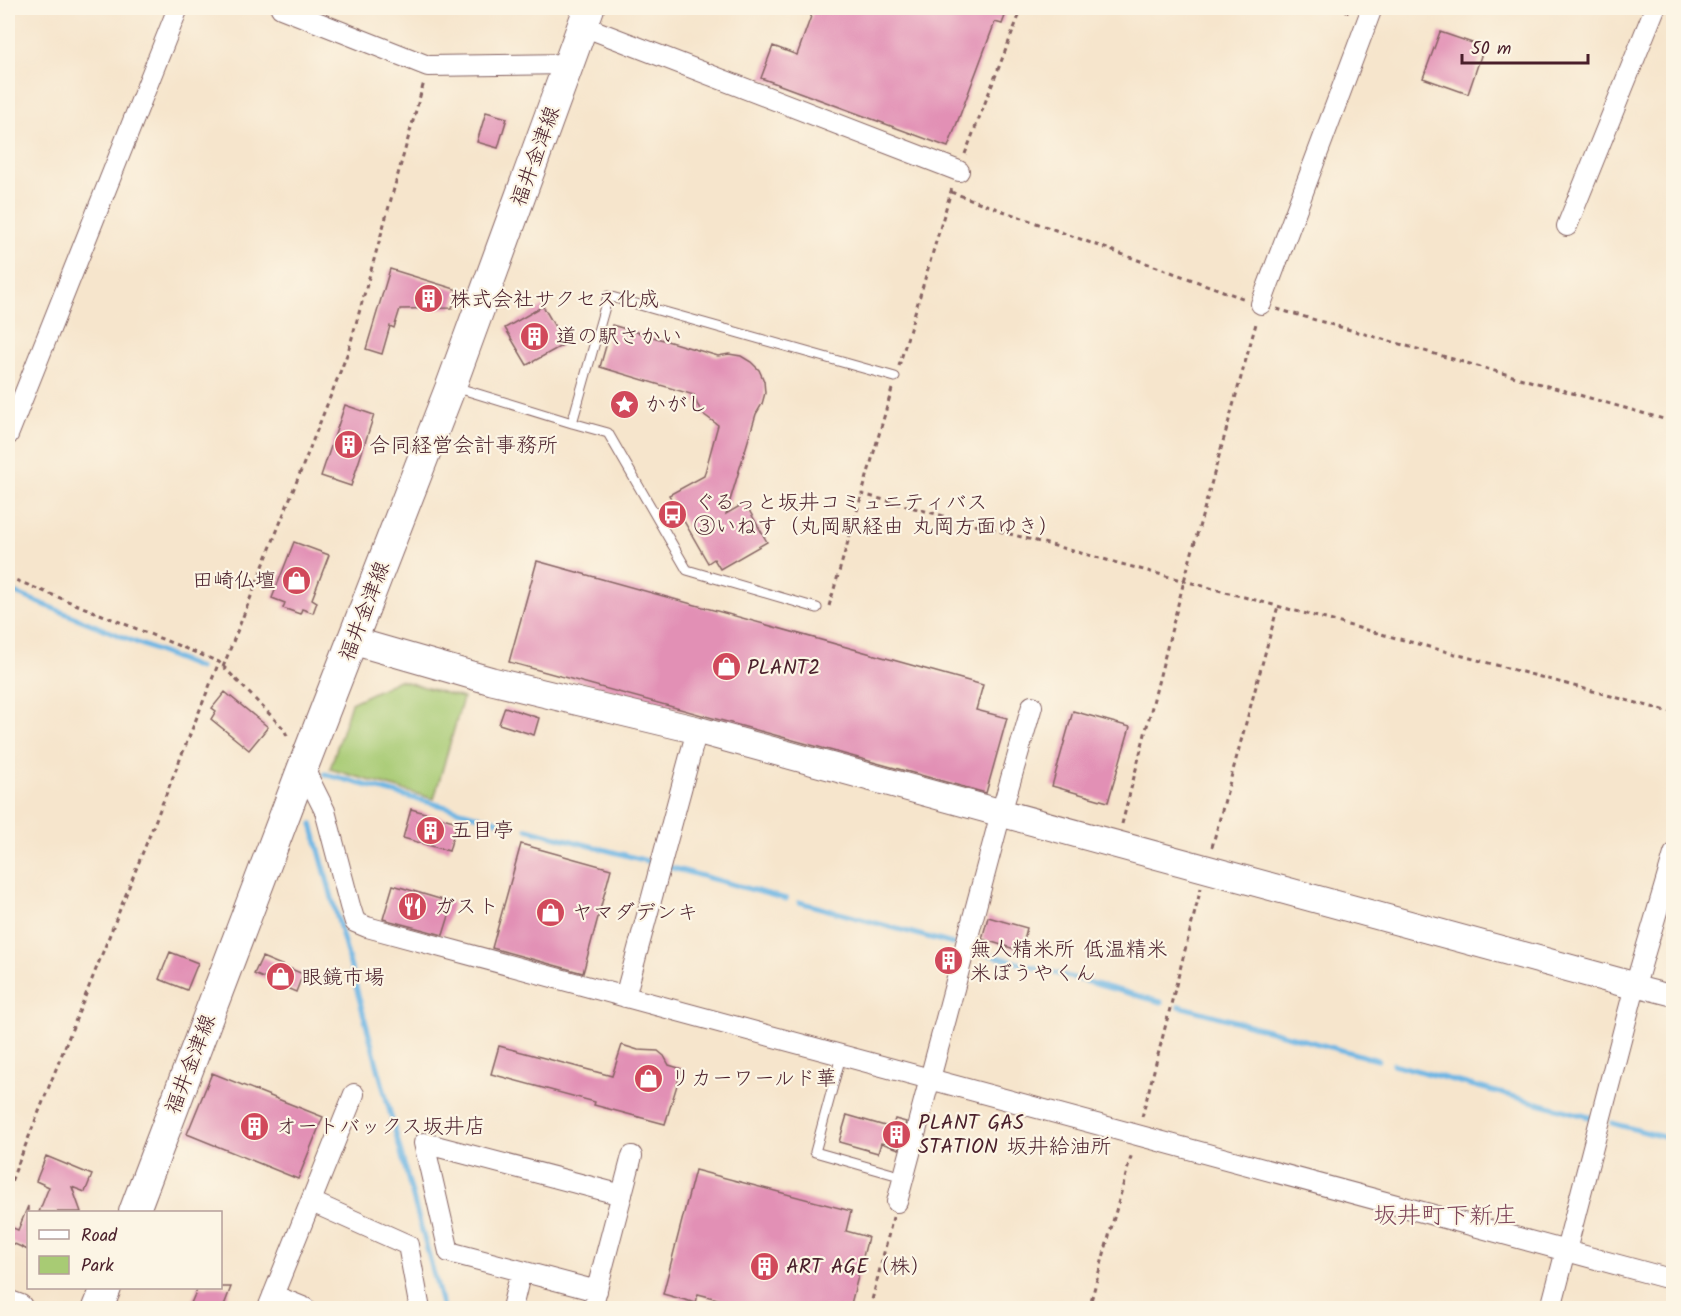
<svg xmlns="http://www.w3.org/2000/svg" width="1681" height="1316" font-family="Kalam,'Klee One',sans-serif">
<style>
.green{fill:#a8cb74;stroke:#797550;stroke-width:1.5}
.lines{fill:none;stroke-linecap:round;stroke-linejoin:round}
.stream{stroke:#6cb5e4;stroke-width:5}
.building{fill:#e290b5}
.lane-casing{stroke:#866463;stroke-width:11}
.street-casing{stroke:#866463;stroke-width:22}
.secondary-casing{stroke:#866463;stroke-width:29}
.primary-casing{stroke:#866463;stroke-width:32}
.path{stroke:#866463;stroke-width:3;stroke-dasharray:4.5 4.5;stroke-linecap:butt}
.lane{stroke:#fff;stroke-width:9}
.street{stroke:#fff;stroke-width:20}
.secondary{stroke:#fff;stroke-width:27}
.primary{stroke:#fff;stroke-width:30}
.labels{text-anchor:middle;stroke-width:4.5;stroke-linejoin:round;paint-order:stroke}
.street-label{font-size:21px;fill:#4a1f2b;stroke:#fcf5e5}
.poi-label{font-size:21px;fill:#4a1f2b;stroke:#fcf5e5;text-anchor:start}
.quarter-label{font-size:24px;fill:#7f475b;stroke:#fcf5e5}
</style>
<rect width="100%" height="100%" fill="#fcf5e5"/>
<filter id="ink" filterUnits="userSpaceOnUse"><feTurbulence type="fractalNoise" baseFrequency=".0167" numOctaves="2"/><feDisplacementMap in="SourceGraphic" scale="12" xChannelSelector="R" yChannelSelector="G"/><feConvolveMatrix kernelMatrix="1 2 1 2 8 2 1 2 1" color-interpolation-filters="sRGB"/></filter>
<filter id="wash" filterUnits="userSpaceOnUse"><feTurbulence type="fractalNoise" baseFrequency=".008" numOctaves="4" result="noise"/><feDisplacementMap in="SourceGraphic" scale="24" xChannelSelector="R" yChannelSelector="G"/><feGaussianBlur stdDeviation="1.35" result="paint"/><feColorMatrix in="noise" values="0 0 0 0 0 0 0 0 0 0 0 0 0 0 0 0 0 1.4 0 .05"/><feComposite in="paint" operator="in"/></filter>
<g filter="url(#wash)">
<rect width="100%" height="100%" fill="#f6e5cc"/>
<path class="green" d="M399 680 463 698 434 799 330 769 351 703Z"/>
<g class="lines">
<path class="stream" d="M8 590 199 668
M325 774 512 825
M312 824 443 1308
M527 829 651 862
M669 867 786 899
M799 902 953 944
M975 951 1161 1002
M1179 1006 1378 1060
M1393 1064 1593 1118
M1612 1123 1674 1140"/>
</g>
<g id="blocks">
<path class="building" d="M814 8H1008L1002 24 995 22 948 147 761 78 773 46 797 55Z
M1440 32 1484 47 1468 94 1423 78Z
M486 112 507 118 498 148 477 142Z
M390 269 458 290 452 308 400 309 394 328 390 326 382 354 366 349Z
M543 306 565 344 527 365 505 328Z
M612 325 718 356 729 354 741 356 751 362 759 370 764 381 765 393 762 404 756 414 726 514 745 503 767 542 720 569 714 559 708 563 669 495 704 476 718 425 703 414 697 404 694 395 600 367Z
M345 405 374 415 351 486 321 476Z
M294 542 329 555 312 599 317 602 313 613 302 609 300 614 283 608 285 603 272 598Z
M537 561 983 685 976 710 1007 718 986 793 509 662Z
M225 692 268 727 249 750 211 719 216 711 212 708Z
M505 707 539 718 534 735 499 724Z
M1073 711 1130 727 1108 802 1052 786Z
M411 809 457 822 449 851 403 838Z
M521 844 611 869 583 973 492 948Z
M393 885 453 903 443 935 383 919Z
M988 917 1027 928 1021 951 982 939Z
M170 952 198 963 187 990 159 979Z
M262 957 303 974 296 992 254 974Z
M622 1045 638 1050 658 1051 664 1056 669 1065 682 1069 665 1124 594 1105 595 1102 491 1074 499 1046 612 1076Z
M212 1073 323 1117 298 1179 187 1134Z
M847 1115 892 1128 895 1119 906 1122 899 1149 881 1143 878 1153 839 1142Z
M46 1156 92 1175 85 1192 72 1187 81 1212H39L49 1187 36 1181Z
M695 1170 851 1211 846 1231 868 1237 850 1308H752L698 1294 696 1303 663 1294Z
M28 1206V1250L8 1241V1226L18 1230Z
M198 1287H231L223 1308H189Z"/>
</g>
</g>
<g filter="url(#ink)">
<use href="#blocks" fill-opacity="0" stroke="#866463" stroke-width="1.5"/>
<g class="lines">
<defs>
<path id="lane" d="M455 387 572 423 608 296 895 377
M572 423 608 433 687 570 817 608
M841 1056 815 1152 903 1177"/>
<path id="street" d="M281 8 428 66 569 64
M583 26 959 171
M1567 226 1655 8
M1261 304 1372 8
M8 435 178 8
M303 767 325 811 350 906 355 922 367 927 1674 1280
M1635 986 1674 996
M625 997 697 730
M312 1202 408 1245 419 1304 417 1308
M897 1202 1001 813 1032 706
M597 1291 449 1252 424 1143 622 1195
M273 1295 305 1308
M268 1308 354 1094
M512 1308 521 1271
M592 1308 632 1156
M1551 1308 1635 986 1674 854"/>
<path id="secondary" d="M353 641 492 681 697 730 1635 986
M8 1304 19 1308"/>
<path id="primary" d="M134 1212 303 767 451 386 589 8
M98 1308 106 1288"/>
</defs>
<use href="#lane" class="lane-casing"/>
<use href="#street" class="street-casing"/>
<use href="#secondary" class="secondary-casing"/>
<use href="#primary" class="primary-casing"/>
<path class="path" d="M1336 8 1352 13
M965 154 1022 8
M951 192 1245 299
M1277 309 1674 422
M899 366 952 188
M892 389 862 494 1674 713
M8 577 219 662 284 729 288 738
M829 606 862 494
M223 667 348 352 424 82
M1122 824 1184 581 1257 320
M1212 847 1278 606
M1142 1117 1201 888
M8 1189 219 662
M870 1308 893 1217
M1089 1308 1132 1153"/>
<use href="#lane" class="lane"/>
<use href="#street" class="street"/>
<use href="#secondary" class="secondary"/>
<use href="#primary" class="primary"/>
</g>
</g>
<defs>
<symbol id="building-disc" viewBox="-11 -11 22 22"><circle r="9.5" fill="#d1495b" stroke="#fcf5e5"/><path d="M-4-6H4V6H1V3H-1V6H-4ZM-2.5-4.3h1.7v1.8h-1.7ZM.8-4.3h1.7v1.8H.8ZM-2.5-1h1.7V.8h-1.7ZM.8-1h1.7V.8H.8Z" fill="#fff"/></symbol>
<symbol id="sight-disc" viewBox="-11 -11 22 22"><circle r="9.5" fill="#d1495b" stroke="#fcf5e5"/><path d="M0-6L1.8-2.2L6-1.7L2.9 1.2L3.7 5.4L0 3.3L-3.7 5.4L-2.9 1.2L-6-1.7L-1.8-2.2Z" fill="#fff"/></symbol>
<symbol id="bus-disc" viewBox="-11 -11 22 22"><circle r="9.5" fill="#d1495b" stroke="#fcf5e5"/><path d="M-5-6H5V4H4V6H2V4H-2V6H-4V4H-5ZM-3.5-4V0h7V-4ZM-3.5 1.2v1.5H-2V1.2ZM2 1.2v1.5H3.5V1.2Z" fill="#fff"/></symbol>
<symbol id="shop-disc" viewBox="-11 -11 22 22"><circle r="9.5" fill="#d1495b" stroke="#fcf5e5"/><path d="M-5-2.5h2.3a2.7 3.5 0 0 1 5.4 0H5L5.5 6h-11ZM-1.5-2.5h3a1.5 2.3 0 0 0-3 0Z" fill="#fff"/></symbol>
<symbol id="restaurant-disc" viewBox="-11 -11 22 22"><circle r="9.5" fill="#d1495b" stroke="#fcf5e5"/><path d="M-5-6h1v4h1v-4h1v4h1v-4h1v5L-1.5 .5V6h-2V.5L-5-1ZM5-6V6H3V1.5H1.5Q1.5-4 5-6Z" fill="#fff"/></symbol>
</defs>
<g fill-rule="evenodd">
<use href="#building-disc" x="412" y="282" width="33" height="33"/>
<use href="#building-disc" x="518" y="320" width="33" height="33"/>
<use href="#sight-disc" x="608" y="388" width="33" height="33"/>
<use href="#building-disc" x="332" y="428" width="33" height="33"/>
<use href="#bus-disc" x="656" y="498" width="33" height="33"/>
<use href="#shop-disc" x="280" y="564" width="33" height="33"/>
<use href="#shop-disc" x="710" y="650" width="33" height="33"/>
<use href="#building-disc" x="414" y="814" width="33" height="33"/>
<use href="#restaurant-disc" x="396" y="890" width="33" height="33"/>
<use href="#shop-disc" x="534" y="896" width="33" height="33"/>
<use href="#building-disc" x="932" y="944" width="33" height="33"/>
<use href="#shop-disc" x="264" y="960" width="33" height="33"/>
<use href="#shop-disc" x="632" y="1062" width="33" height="33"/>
<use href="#building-disc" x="238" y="1110" width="33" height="33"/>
<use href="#building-disc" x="880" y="1118" width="33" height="33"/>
<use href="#building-disc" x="748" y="1250" width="33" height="33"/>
</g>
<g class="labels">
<g class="street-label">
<text transform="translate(535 156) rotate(-70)" y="7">福井金津線</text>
<text transform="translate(364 611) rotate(-69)" y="7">福井金津線</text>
<text transform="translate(190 1064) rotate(-69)" y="7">福井金津線</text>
</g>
<g class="poi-label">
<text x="450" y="306">株式会社サクセス化成</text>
<text x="556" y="343">道の駅さかい</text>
<text x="645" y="411">かがし</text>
<text x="369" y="452">合同経営会計事務所</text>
<text x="694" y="509">ぐるっと坂井コミュニティバス<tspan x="694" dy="24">③いねす（丸岡駅経由 丸岡方面ゆき）</tspan></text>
<text x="276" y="587" text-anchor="end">田崎仏壇</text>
<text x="747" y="674">PLANT2</text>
<text x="451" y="837">五目亭</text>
<text x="434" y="913">ガスト</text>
<text x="572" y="919">ヤマダデンキ</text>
<text x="970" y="956">無人精米所 低温精米<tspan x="970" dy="24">米ぼうやくん</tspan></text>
<text x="301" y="984">眼鏡市場</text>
<text x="670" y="1085">リカーワールド華</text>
<text x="918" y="1129">PLANT GAS<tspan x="918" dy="24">STATION 坂井給油所</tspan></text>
<text x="276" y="1133">オートバックス坂井店</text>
<text x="786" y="1273">ART AGE（株）</text>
</g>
<g class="quarter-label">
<text x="1445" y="1223">坂井町下新庄</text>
</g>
</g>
<rect width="1681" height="1316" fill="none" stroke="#fcf5e5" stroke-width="30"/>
<rect x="27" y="1211" width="195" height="78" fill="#fcf5e5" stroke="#b59f9b" stroke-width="1.5"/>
<rect x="39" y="1230" width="30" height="9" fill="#ffffff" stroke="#b59f9b" stroke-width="1.5"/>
<text x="81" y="1241" font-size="18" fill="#4a1f2b">Road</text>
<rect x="39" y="1256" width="30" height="18" fill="#a8cb74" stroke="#b59f9b" stroke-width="1.5"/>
<text x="81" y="1271" font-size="18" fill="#4a1f2b">Park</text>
<path d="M1462 54v9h126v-9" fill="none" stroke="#4a1f2b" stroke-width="3"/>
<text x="1471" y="54" font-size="18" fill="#4a1f2b" stroke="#fcf5e5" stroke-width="4.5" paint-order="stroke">50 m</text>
</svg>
